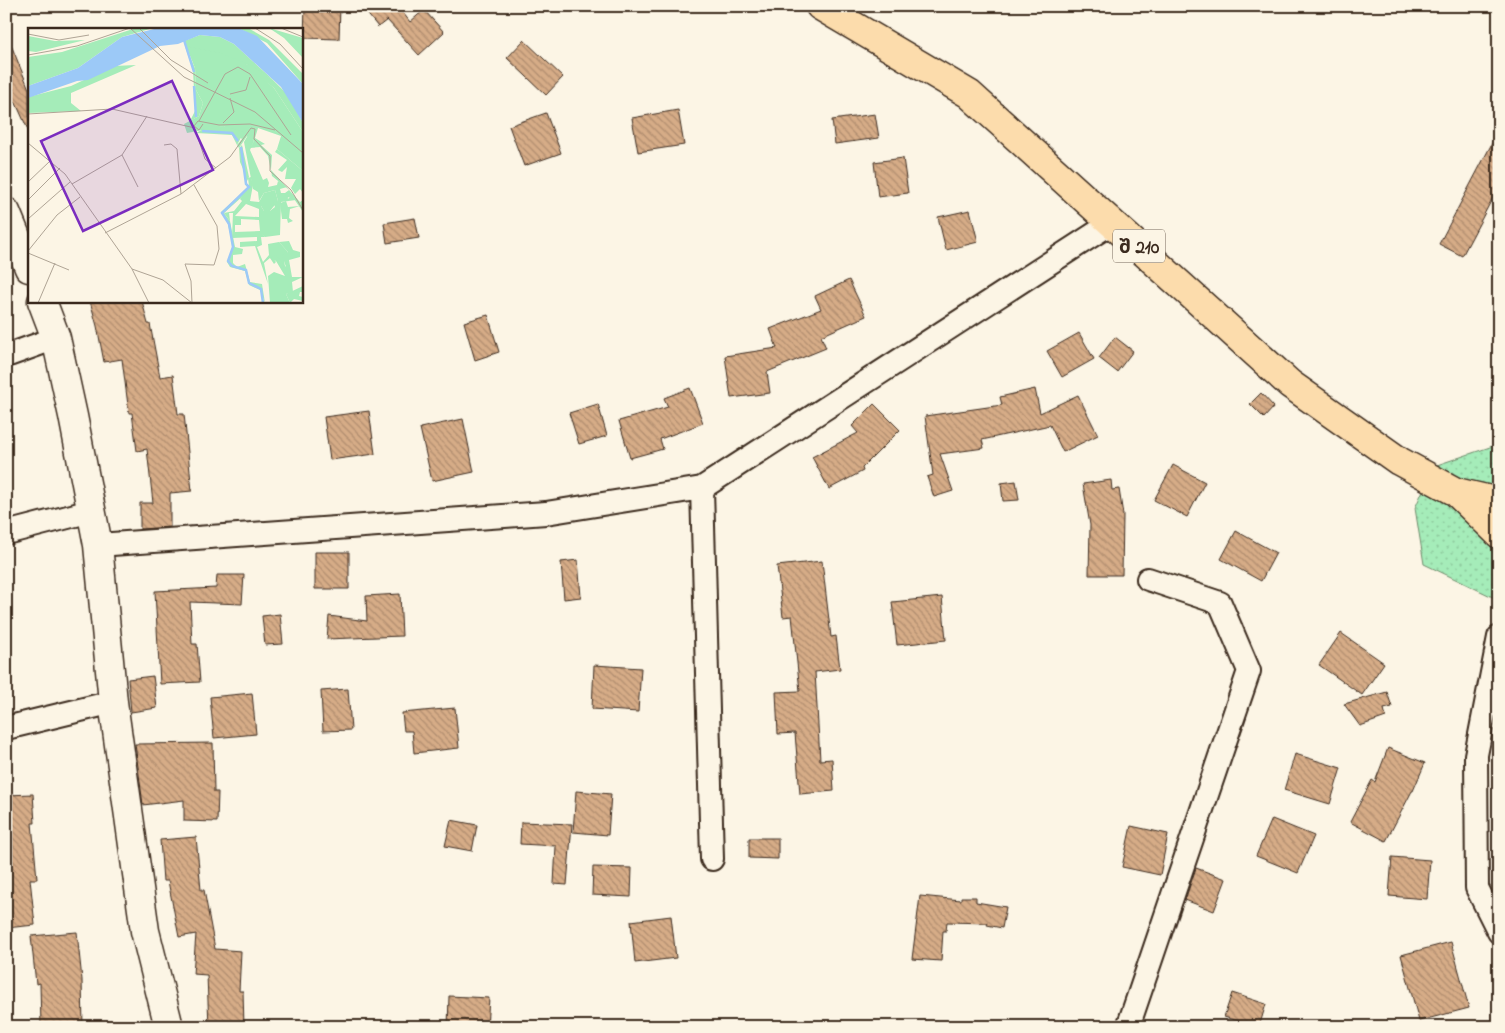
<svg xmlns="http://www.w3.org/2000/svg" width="1505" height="1033" font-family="'Indie Flower','Noto Sans Georgian',sans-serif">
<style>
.grass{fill:url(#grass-dots);stroke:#708b6c}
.building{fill:url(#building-back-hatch);stroke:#3b2a1e}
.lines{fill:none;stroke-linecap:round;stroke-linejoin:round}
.street-casing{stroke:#3b2a1e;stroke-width:26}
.secondary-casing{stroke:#3b2a1e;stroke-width:31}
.primary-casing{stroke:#3b2a1e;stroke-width:31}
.street{stroke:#fcf5e5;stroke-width:22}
.secondary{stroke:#fcf5e5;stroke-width:28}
.primary{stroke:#fcdcac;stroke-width:28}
.labels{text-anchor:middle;stroke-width:5;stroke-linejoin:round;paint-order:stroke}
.shield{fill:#fcf5e5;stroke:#75675a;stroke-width:1}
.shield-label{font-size:19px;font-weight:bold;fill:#3b2a1e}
.inset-river{fill:none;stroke:#9cc9f7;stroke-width:2.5}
.inset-road{fill:none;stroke:#afa495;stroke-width:1}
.view{fill:#7b2cbf;fill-opacity:0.15;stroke:#7b2cbf;stroke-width:2.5}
.inset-edge{fill:none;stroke:#3b2a1e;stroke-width:2.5}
</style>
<defs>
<pattern id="grass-dots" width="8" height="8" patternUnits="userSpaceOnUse" patternTransform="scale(1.25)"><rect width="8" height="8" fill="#a5ecb9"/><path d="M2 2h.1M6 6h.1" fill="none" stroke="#8fcb9f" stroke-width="1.8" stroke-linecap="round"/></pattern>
<pattern id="building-back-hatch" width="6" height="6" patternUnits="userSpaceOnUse" patternTransform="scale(1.25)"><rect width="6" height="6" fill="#d6ac87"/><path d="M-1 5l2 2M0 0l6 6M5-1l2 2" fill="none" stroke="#af8c6e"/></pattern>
</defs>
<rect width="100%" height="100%" fill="#fcf5e5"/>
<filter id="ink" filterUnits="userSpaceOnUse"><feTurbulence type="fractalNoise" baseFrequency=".02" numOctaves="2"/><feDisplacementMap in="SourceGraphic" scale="10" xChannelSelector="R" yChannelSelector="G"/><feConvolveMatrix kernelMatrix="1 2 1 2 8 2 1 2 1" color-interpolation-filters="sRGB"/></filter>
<g filter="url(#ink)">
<path class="grass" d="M1496 445 1499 454V600L1424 564 1415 508 1434 466Z"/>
<path class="building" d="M305 6H340L339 39 304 38Z
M361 6H404L400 9 410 22 424 10 444 32 419 55 387 20 378 27Z
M7 35 29 89V132L15 101 6 105Z
M524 40 563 77 546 95 507 58Z
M678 110 684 145 638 152 632 118Z
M546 113 561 153 524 166 509 126Z
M875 114 879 138 835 144 832 120Z
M1499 130V186L1462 256 1439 244Z
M903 158 908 193 878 197 874 162Z
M970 210 978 242 946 250 938 217Z
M415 218 419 238 387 243 384 223Z
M849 280 866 316 821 336 826 348 767 372 770 393 731 398 725 356 777 348 770 329 821 309 815 296Z
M90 301H142L148 324H150L160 377 173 375 178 414H184L192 491 170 493V527L140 529V503H153L147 449 137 451 132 413H129L122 359 104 362 97 326Z
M488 315 499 352 475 360 464 322Z
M1079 333 1094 359 1062 377 1047 351Z
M1115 337 1133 351 1117 372 1099 358Z
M690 388 703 423 660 439 663 449 630 458 619 421 668 407 664 398Z
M1035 389 1040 413 1078 395 1098 435 1063 452 1050 425 982 440 984 448 940 454 953 491 934 497 927 477 933 475 925 416 1002 405 1000 397Z
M1261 393 1274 407 1264 418 1250 404Z
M598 404 607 436 579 444 569 413Z
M874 404 900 430 862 468 863 471 829 489 812 457 858 433 852 426Z
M369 411 375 454 330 460 324 417Z
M463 419 474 472 432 481 420 428Z
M1173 465 1205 482 1187 517 1154 500Z
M1111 480 1112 490 1119 489 1123 515 1122 575H1089L1090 525 1083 484Z
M1016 481 1019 500 1003 501 1001 483Z
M1236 531 1276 553 1261 581 1221 559Z
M315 552H349V589H315Z
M578 560 581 597 564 599 561 562Z
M822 561 831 637 836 636 840 669 815 672 820 760 832 759 834 791 800 794 795 733 778 734 776 692 800 691 792 616 783 617 777 566Z
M217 575H244L242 604 190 602 192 644H197L200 682 160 684 155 591 216 588Z
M400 594 402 636 327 639 329 616 367 621 366 596Z
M942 597 946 640 897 645 892 602Z
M280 614 283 644 265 645 262 616Z
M1341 633 1384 663 1362 695 1319 665Z
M594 665 641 668 638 712 592 709Z
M153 676 157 708 131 712 128 679Z
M348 689 351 730 323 731 321 691Z
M1387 692 1392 707 1384 709 1386 717 1360 726 1344 704Z
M252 693 256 734 214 738 210 697Z
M455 708 459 748 414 753 412 731H404L402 713Z
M213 743 214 792H218L217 822 184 821V800L143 805 135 744Z
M1388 748 1425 763 1413 791H1412L1386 841 1350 822 1372 780 1375 782Z
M1295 754 1341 768 1330 804 1284 790Z
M576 791 611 794 608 835 573 832Z
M33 794 35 823H32L37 879H30L35 925 6 928V795Z
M1272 819 1314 836 1298 873 1256 856Z
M451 820 477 825 472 851 445 846Z
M521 822 572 824 567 885 554 884 556 846 520 844Z
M1131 826 1168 834 1160 875 1122 867Z
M196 837 201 890H204L215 949 241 951 239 991H243L244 1027H209L207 975 193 974 196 934 179 937 168 881H163L160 840Z
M749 838H778V859L749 858Z
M1392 857 1430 860 1427 899 1389 896Z
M593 867 632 868 631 897 592 895Z
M1196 868 1226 879 1214 911 1185 900Z
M920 896 961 900V897H976V902L1006 907 1002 928 987 925 988 923 947 922 946 931H943L941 961 912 959Z
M671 916 676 958 635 963 631 921Z
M77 932 82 980 83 1027H41L40 983 36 984 31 936Z
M1451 942 1469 1008 1419 1021 1401 955Z
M1232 993 1266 1004 1259 1027 1224 1017Z
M449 996 489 998 487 1027H448Z"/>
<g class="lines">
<defs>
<path id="street" d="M6 356 56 338
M702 488 712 859
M6 533 91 511
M98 545 546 513 702 488 1113 222
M1499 637 1476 755 1477 888 1499 932
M6 728 113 702
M1128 1027 1249 671 1220 603 1148 579"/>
<path id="secondary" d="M6 212 29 268
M42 301 56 338 73 416 98 545 113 702 145 931 169 1027"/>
<path id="primary" d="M820 6 969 94 1290 384 1399 461 1456 492 1499 502
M1456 492 1499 534"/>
</defs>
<use href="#street" class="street-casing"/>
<use href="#secondary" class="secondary-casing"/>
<use href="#primary" class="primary-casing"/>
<use href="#street" class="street"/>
<use href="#secondary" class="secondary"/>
<use href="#primary" class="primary"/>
</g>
</g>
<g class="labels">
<rect class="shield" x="1113" y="229.5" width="52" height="33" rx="4"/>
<g class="shield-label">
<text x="1139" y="253">შ 210</text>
</g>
</g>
<g transform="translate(28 28)">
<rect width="275" height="275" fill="#fcf5e5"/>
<path d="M108 0H125L94 9 50 40 0 58V29L34 24ZM210 0H220L241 12 275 46V56L239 15ZM0 8 27 13 57 12 8 24 0 23ZM156 13 225 34 245 52 218 36 246 60 275 104V143L249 121 253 108 230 100 227 110 237 116 233 117 244 127 243 142 272 174 275 172V184L264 168 259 170 257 165 261 162 244 148 240 128 232 119 222 120 226 113 219 108 211 120 209 117 214 111 196 98 159 105 156 96 171 88 175 75 168 62 167 40ZM108 37 43 65V75L53 83 0 85V69L43 58 86 38ZM223 149 225 157 222 173 231 174 236 165 247 162 250 173 242 183H236L233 178V205L237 209H233L234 217 229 219 235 234 241 227 240 216 251 214 260 224 256 229 257 240 245 230 248 234 246 236 242 230 236 235 240 256 227 218 212 219V214L229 213V209L204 210 205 185H201L202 193 196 185 206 183 214 173 212 171 221 158 220 150ZM218 176 231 181V189L207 188ZM213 191 231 192 232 203 207 204V197H213ZM275 258V264H272L271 268 275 269V273L266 271 262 275 258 266Z" fill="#a5ecb9" fill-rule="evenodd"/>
<path d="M241 0 275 10V30L256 10ZM157 18 167 40 168 62 175 75 171 88 162 93 167 83 165 42ZM221 36 245 52 260 67 275 95V104L246 60 216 37ZM196 98 216 104 209 117 204 107 168 105 179 99ZM220 107 226 113 222 122 235 152 239 150 241 155 240 159 249 157 250 153 259 159 252 161 253 165H259L260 171 264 166 268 172 253 174 252 207 237 209 233 206V178L236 183H242L247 179 245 174 250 173 247 162 236 165 231 173 230 164 225 161 216 114ZM214 117 221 149 218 155 224 160 196 185 202 193 207 219 215 221 214 226 205 227V235L209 239 217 236 222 254 234 256 237 275 232 262 221 257 217 243 202 239 199 234 204 223V215L199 192 193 184 220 160 217 156 218 148 212 134 211 120ZM249 121 275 143V165L272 161 267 166 263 160 268 151H257L259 139 254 144 250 142 259 132 247 124ZM251 214 261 213 265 222 272 224V229L261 232 264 249H275L264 254 265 264 258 266 262 275H242L240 248 246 244 257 248 248 233 242 230 248 227 258 239 254 227 260 224Z" fill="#a5ecb9"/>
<path d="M172 7 192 9 206 16 245 52 225 38 192 25 157 18 156 13Z" fill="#a5ecb9"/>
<path d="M258 173 260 179 272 178 262 181 261 190 265 193 260 195 259 191H254L252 175Z" fill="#a5ecb9"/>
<path d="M130 0H210L229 8 275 56V95L253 59 206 16 192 9 172 7 150 16 132 18 60 52 49 53 0 70V58L50 40 94 9Z" fill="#9cc9f7"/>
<path class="inset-river" d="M156 12 166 44M166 58 168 89M174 103 204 105 210 113M213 119 218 156 221 159 194 185 201 196 205 219 200 233 204 238 218 242 221 255 233 261 235 275"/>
<path class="inset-road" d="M102 0 156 49 227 84 275 125M111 0 143 32 180 55M227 0 252 16 275 41M253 0 275 9M0 6 31 12 61 7M0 27 49 18 102 0M202 66 218 62 222 49M0 86 84 81 167 100M171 93 197 46 210 39 222 46 263 107M195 95 206 84 202 70M175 96 171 102 166 98 170 93 191 97M191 97 222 96 247 102M167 101 177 131 188 140M0 115 37 146 104 241 121 275M136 117 143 116 149 121 153 166M94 127 110 159M0 154 22 133M44 156 94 127 119 88M0 172 32 140M0 191 42 154M77 205 153 166 202 129 223 100 227 101 226 111 242 128V143L263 162 275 182M0 223 29 187 52 169M0 225 41 242M104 241 135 252 164 275M10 275 27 235M164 275 163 253 157 236 186 237 191 221 189 198 166 157"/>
<path class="view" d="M144 53 185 142 55 203 13 113Z"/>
<rect width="275" height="275" class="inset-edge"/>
</g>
<rect width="1505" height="1033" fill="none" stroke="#fcf5e5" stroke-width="25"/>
<rect x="12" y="12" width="1480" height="1008" fill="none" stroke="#3b2a1e" stroke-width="2" filter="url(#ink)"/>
</svg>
